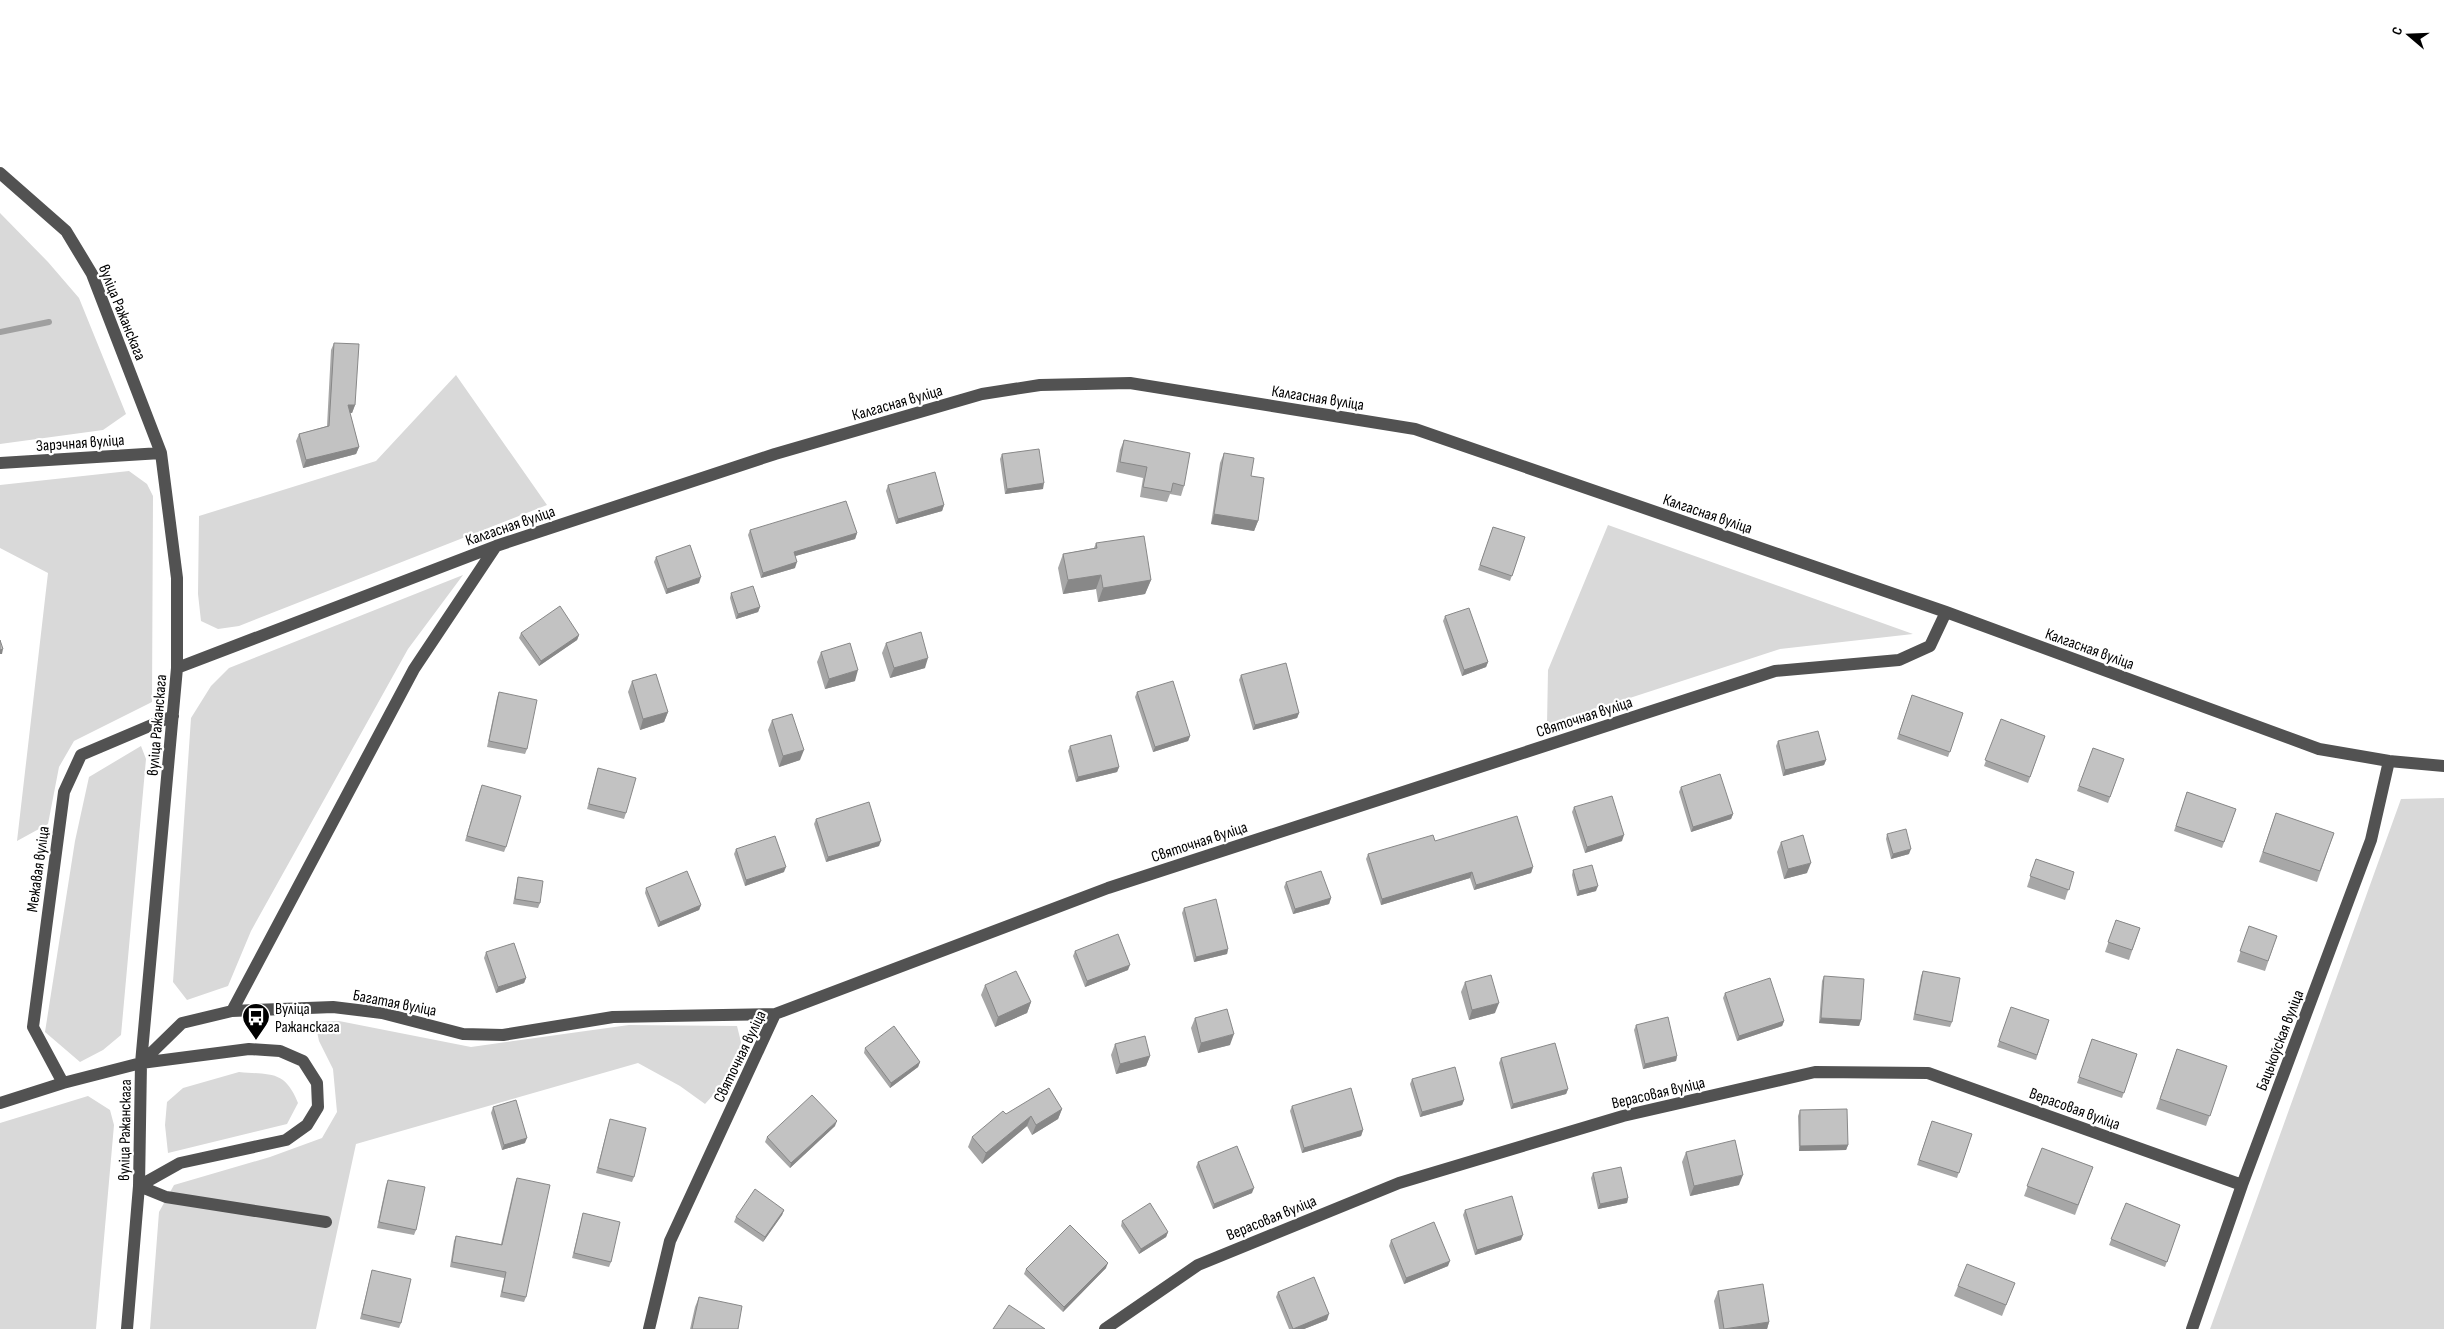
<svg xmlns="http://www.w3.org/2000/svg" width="2444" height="1329" font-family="'Sofia Sans Condensed',sans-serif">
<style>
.green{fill:#d9d9d9}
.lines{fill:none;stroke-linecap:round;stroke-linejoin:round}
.stream{stroke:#a0a0a0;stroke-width:6}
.minor{stroke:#525252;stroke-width:12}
.wall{fill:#a7a7a7}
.shaded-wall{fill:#888}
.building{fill:#c2c2c2;stroke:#888}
.labels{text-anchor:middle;stroke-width:4.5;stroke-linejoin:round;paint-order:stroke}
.street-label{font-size:16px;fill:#000;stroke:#fff}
.poi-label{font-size:16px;fill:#000;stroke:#fff;text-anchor:start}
</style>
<rect width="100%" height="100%" fill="#fff"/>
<path class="green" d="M0 213 48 262 79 298 126 414 103 430 0 444Z
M456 375 547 505 239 626 218 629 201 621 198 594 199 516 376 461Z
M129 471 147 484 153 496 152 702 74 741 59 767 48 824 17 841 48 573 0 548V485Z
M1608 525 1913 634 1780 649 1547 725 1548 670Z
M463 575 408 649 251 931 228 986 187 1000 173 982 191 718 211 686 229 668Z
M141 746 146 759 121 1035 103 1050 80 1062 45 1032 75 841 89 777Z
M2444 798V1329H2210L2401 799Z
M339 1021 471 1047 629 1025 737 1026 743 1050 723 1084 705 1104 680 1086 638 1063 356 1144 316 1329H150L159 1212 174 1185 270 1157 322 1138 337 1112 333 1069 319 1041 315 1022Z
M239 1072C271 1075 285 1070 298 1103L287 1124 168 1153 165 1125 167 1102 183 1088Z
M88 1096 110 1110 114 1125 96 1329H0V1123Z"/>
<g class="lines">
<path class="stream" d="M0 332 49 322"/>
<path class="minor" d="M0 173 66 231 92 274 161 453 177 578V668L141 1063 139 1186 127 1329
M0 463 161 453
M177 668 496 546 775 454 982 394 1040 385 1130 383 1415 429 1946 612 2319 749 2389 761 2444 766
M232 1011 414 669 496 546
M63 1083 33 1027 64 792 81 755 173 716
M0 1103 63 1083 141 1063 182 1023 232 1011 333 1007 382 1013 463 1034 503 1035 613 1017 775 1014
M139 1186 180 1163 286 1140 307 1125 318 1107 317 1083 303 1061 280 1051 249 1049 141 1063
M139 1186 166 1197 326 1222
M649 1329 670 1241 775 1014 1108 888 1775 671 1899 660 1930 646 1946 612
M1105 1329 1198 1265 1399 1183 1623 1116 1815 1072 1928 1073 2242 1185
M2192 1329 2242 1185 2371 840 2389 761"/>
</g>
<path class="wall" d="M334 343 355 405 352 413H350L359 447 356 454 303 468 296 441 299 434 327 426 331 350Z
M1124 440 1184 486 1181 496 1170 494 1167 502 1140 497 1143 478 1116 472 1120 450Z
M1224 453 1251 476 1258 521 1254 531 1211 524 1220 463Z
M1002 454 1043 489 1005 494 1000 459Z
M888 485 944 505 942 511 896 524 886 491Z
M1493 527 1525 537 1510 581 1478 570Z
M750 530 857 533 855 539 795 556V568L761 578 748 535Z
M1096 543 1151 580 1145 594 1098 602 1096 589 1063 594 1058 568 1063 554 1094 548Z
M656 557 699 583 666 594 654 562Z
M731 593 760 607 758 612 736 619 730 598Z
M1445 616 1488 662 1486 667 1462 676 1443 621Z
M521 633 579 635 577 640 539 666 519 638Z
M886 643 925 668 890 678 882 653Z
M821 652 855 681 825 689 817 662Z
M1241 675 1299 713 1297 718 1253 730 1239 680Z
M632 681 668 712 664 722 640 730 628 692Z
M499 692 527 749 525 754 487 747 497 698Z
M1137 692 1190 736 1188 741 1153 752 1135 697Z
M1912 695 1963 713 1948 757 1897 739Z
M2001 719 2045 736 2028 783 1984 766Z
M772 720 800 760 779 767 768 730Z
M1778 741 1826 760 1824 765 1783 776 1776 746Z
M1070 746 1119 767 1117 772 1076 782 1068 751Z
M2093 748 2124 759 2108 803 2077 791Z
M598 768 626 813 624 819 587 809Z
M1681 787 1733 814 1731 819 1691 832 1679 792Z
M480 790 506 847 504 852 465 841Z
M2187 792 2236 809 2222 848 2174 831Z
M1574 807 1622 841 1585 853 1572 812Z
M2276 813 2334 833 2317 882 2259 862Z
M816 819 879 846 826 862 814 824Z
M1887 834 1909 854 1891 859 1886 839Z
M1435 841 1533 867 1531 873 1474 890 1470 878 1381 905 1366 859 1368 854Z
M1781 842 1807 873 1784 879 1777 852Z
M736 849 784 872 745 886 734 854Z
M2036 859 2074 872 2065 900 2027 887Z
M1573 870 1596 891 1577 896 1572 875Z
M518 877 540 903 538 908 513 904 517 882Z
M1286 882 1331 898 1329 904 1293 914 1284 887Z
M646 888 701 905 699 910 658 927 645 893Z
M1184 908 1228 949 1227 954 1194 962 1182 913Z
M2116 920 2140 928 2129 960 2105 952Z
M2249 926 2277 936 2265 971 2237 962Z
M1075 951 1128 970 1085 987 1073 956Z
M486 952 526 978 524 983 496 993 484 958Z
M1923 971 1952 1022 1950 1027 1913 1020 1921 976Z
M1824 976 1861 1020 1859 1026 1819 1023 1822 981Z
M1465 982 1495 1013 1469 1020 1461 992Z
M985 985 1031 1002 1027 1013 995 1027 981 995Z
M1725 993 1784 1021 1782 1026 1737 1041 1723 998Z
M2011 1007 2049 1020 2036 1060 1997 1047Z
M1195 1018 1230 1045 1198 1053 1191 1028Z
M1636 1025 1677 1056 1676 1061 1643 1069 1634 1030Z
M2092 1039 2137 1054 2122 1098 2077 1083Z
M1115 1044 1150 1056 1146 1066 1116 1074 1111 1055Z
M865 1048 920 1062 918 1067 890 1088 864 1053Z
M2177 1049 2227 1066 2206 1126 2156 1109Z
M1501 1058 1568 1089 1566 1094 1511 1109 1499 1063Z
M1412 1079 1464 1100 1462 1105 1420 1117 1410 1084Z
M1292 1106 1363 1130 1361 1136 1302 1153 1290 1111Z
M493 1107 525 1143 502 1150 491 1113Z
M1062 1109 1058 1119 1032 1135 1027 1126 982 1164 968 1147 972 1137 1006 1114Z
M1800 1110 1848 1145 1846 1150 1799 1151 1798 1116Z
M610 1119 634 1177 632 1182 596 1173Z
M1932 1121 1972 1134 1957 1178 1917 1165Z
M835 1126 790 1168 765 1142 767 1137Z
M2042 1148 2093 1167 2075 1215 2024 1196Z
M1686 1152 1739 1185 1690 1196 1682 1162Z
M1198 1162 1252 1193 1213 1209 1196 1167Z
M1593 1173 1628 1198 1627 1203 1598 1209 1591 1178Z
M517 1178 526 1297 524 1302 500 1297 504 1278 450 1267 454 1241 456 1236 501 1244 515 1183Z
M388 1180 416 1230 414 1235 377 1228 386 1185Z
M2126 1203 2180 1225 2165 1267 2109 1245Z
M784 1210 782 1215 763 1242 734 1222 736 1217Z
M1465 1210 1521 1240 1475 1255 1463 1215Z
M583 1213 611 1262 609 1267 572 1258Z
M1122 1221 1168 1232 1166 1237 1139 1254 1121 1226Z
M1391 1240 1448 1266 1404 1284 1389 1246Z
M1106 1268 1063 1312 1024 1274 1026 1269Z
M372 1270 401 1323 399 1328 360 1319Z
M1958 1286 2011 1293 2002 1316 1954 1296Z
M1718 1291 1769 1322 1767 1329H1719L1714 1301Z
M1278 1292 1327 1320 1304 1329H1289L1276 1297Z
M699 1297 738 1329H690L695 1307Z"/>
<path class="shaded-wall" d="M348 405H355L352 413 345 412Z
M359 447 356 454 303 468 306 460Z
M1044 483 1043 489 1005 494 1007 489Z
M944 505 942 511 896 524 898 519Z
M1214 514 1258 521 1254 531 1211 524Z
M857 533 855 539 792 557 794 552Z
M797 562 795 568 761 578 763 573Z
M1101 575 1096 589 1063 594 1068 580Z
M701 577 699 583 666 594 667 589Z
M1151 580 1145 594 1098 602 1103 588Z
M760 607 758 612 736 619 738 614Z
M579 635 577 640 539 666 541 661Z
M3 649 2 654H0V650Z
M928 658 925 668 890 678 894 668Z
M1488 662 1486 667 1462 676 1464 670Z
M858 670 855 681 825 689 829 679Z
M668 712 664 722 640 730 643 719Z
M1299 713 1297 718 1253 730 1255 725Z
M1190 736 1188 741 1153 752 1155 747Z
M804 750 800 760 779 767 783 756Z
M1826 760 1824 765 1783 776 1785 770Z
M1119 767 1117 772 1076 782 1078 777Z
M1733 814 1731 819 1691 832 1693 827Z
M1624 835 1622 841 1585 853 1587 847Z
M881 841 879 846 826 862 828 857Z
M1911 849 1909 854 1891 859 1893 854Z
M1811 863 1807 873 1784 879 1788 869Z
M786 867 784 872 745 886 746 880Z
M1533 867 1531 873 1474 890 1476 885Z
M1472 872 1470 878 1381 905 1382 899Z
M1598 886 1596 891 1577 896 1579 891Z
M1331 898 1329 904 1293 914 1295 909Z
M701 905 699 910 658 927 660 922Z
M1228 949 1227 954 1194 962 1196 957Z
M1130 965 1128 970 1085 987 1087 981Z
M526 978 524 983 496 993 498 987Z
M1031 1002 1027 1013 995 1027 998 1017Z
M1499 1003 1495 1013 1469 1020 1472 1010Z
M1821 1018 1861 1020 1859 1026 1819 1023Z
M1784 1021 1782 1026 1737 1041 1739 1036Z
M1234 1034 1230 1045 1198 1053 1201 1043Z
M1150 1056 1146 1066 1116 1074 1120 1064Z
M1677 1056 1676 1061 1643 1069 1645 1064Z
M920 1062 918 1067 890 1088 891 1083Z
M1568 1089 1566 1094 1511 1109 1513 1104Z
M1464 1100 1462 1105 1420 1117 1422 1112Z
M1062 1109 1058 1119 1032 1135 1036 1125Z
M1031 1116 1027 1126 982 1164 986 1153Z
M837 1121 835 1126 790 1168 791 1163Z
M1363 1130 1361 1136 1302 1153 1304 1148Z
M527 1138 525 1143 502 1150 504 1145Z
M1848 1145 1846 1150 1799 1151 1800 1146Z
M1743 1175 1739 1185 1690 1196 1694 1186Z
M1254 1188 1252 1193 1213 1209 1214 1204Z
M1628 1198 1627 1203 1598 1209 1600 1204Z
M784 1210 782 1215 763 1242 765 1237Z
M1168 1232 1166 1237 1139 1254 1141 1249Z
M1523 1235 1521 1240 1475 1255 1477 1250Z
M1450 1261 1448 1266 1404 1284 1406 1278Z
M1108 1263 1106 1268 1063 1312 1064 1307Z
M1329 1314 1327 1320 1304 1329H1293Z
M1769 1322 1767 1329H1727Z"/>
<path class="building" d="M334 343 359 344 355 405H348L359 447 306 460 299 434 329 426Z
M1124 440 1190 453 1184 486 1173 483 1171 492 1143 487 1147 467 1120 462Z
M1039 449 1044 483 1007 489 1002 454Z
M1224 453 1254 458 1251 476 1264 478 1258 521 1214 514Z
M935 472 944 505 898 519 888 485Z
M846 501 857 533 794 552 797 562 763 573 750 530Z
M1493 527 1525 537 1512 576 1480 565Z
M1144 536 1151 580 1103 588 1101 575 1068 580 1063 554 1097 548 1096 543Z
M690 545 701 577 667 589 656 557Z
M753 586 760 607 738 614 731 593Z
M560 606 579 635 541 661 521 633Z
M1469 608 1488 662 1464 670 1445 616Z
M921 632 928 658 894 668 886 643Z
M0 640 3 649 0 650Z
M850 643 858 670 829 679 821 652Z
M1286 663 1299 713 1255 725 1241 675Z
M656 674 668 712 643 719 632 681Z
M1173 681 1190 736 1155 747 1137 692Z
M499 692 537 700 527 749 489 741Z
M1912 695 1963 713 1950 752 1899 734Z
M792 714 804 750 783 756 772 720Z
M2001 719 2045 736 2030 777 1985 760Z
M1818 731 1826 760 1785 770 1778 741Z
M1111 735 1119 767 1078 777 1070 746Z
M2093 748 2124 759 2110 797 2079 786Z
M598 768 636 778 626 813 589 804Z
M1720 774 1733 814 1693 827 1681 787Z
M482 785 521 796 506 847 467 836Z
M2187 792 2236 809 2224 842 2176 826Z
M1612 796 1624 835 1587 847 1574 807Z
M869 802 881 841 828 857 816 819Z
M2276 813 2334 833 2320 871 2263 852Z
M1517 816 1533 867 1476 885 1472 872 1382 899 1368 854 1433 835 1435 841Z
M1906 829 1911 849 1893 854 1887 834Z
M1803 835 1811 863 1788 869 1781 842Z
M775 836 786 867 746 880 736 849Z
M2036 859 2074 872 2069 890 2030 876Z
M1592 865 1598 886 1579 891 1573 870Z
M687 871 701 905 660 922 646 888Z
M1321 871 1331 898 1295 909 1286 882Z
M518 877 543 881 540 903 515 899Z
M1216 899 1228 949 1196 957 1184 908Z
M2116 920 2140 928 2132 950 2108 942Z
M2249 926 2277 936 2268 961 2240 951Z
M1118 934 1130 965 1087 981 1075 951Z
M514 943 526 978 498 987 486 952Z
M1016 971 1031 1002 998 1017 985 985Z
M1923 971 1960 978 1952 1022 1915 1014Z
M1491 975 1499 1003 1472 1010 1465 982Z
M1824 976 1864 979 1861 1020 1821 1018Z
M1770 978 1784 1021 1739 1036 1725 993Z
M2011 1007 2049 1020 2037 1055 1999 1041Z
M1227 1009 1234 1034 1201 1043 1195 1018Z
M1668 1017 1677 1056 1645 1064 1636 1025Z
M894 1026 920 1062 891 1083 865 1048Z
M1145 1036 1150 1056 1120 1064 1115 1044Z
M2092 1039 2137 1054 2124 1093 2079 1077Z
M1555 1043 1568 1089 1513 1104 1501 1058Z
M2177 1049 2227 1066 2210 1116 2160 1099Z
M1455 1067 1464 1100 1422 1112 1412 1079Z
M1049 1088 1062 1109 1036 1125 1031 1116 986 1153 972 1137 1003 1111 1006 1114Z
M1351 1088 1363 1130 1304 1148 1292 1106Z
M812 1095 837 1121 791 1163 767 1137Z
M516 1100 527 1138 504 1145 493 1107Z
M1847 1109 1848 1145 1800 1146V1110Z
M610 1119 646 1128 634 1177 598 1168Z
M1932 1121 1972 1134 1959 1173 1919 1160Z
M1735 1140 1743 1175 1694 1186 1686 1152Z
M1237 1146 1254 1188 1214 1204 1198 1162Z
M2042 1148 2093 1167 2078 1205 2027 1186Z
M1621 1167 1628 1198 1600 1204 1593 1173Z
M517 1178 550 1185 526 1297 502 1292 506 1272 452 1262 456 1236 502 1245Z
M388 1180 425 1187 416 1230 379 1222Z
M755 1189 784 1210 765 1237 736 1217Z
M1512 1196 1523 1235 1477 1250 1465 1210Z
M1150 1203 1168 1232 1141 1249 1122 1221Z
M2126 1203 2180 1225 2167 1262 2111 1239Z
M583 1213 620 1222 611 1262 574 1253Z
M1434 1222 1450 1261 1406 1278 1391 1240Z
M1070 1225 1108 1263 1064 1307 1026 1269Z
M1967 1264 2015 1283 2006 1305 1958 1286Z
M372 1270 411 1279 401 1323 362 1314Z
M1314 1277 1329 1314 1293 1329 1278 1292Z
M1763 1284 1769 1322 1724 1329 1718 1291Z
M699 1297 742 1306 738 1329H692Z
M1009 1305 1045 1329H993Z"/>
<defs>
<symbol id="bus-pin" viewBox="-11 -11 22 30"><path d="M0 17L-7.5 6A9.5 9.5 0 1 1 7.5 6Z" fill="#000" stroke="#fff"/><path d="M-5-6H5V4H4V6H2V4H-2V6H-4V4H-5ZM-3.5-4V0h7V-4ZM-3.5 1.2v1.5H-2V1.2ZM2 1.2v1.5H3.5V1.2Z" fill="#fff"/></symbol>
</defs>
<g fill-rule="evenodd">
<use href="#bus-pin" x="240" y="1001" width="32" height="43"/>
</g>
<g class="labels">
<g class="street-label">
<text transform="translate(123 312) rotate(68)" y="6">вуліца Ражанскага</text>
<text transform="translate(1318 397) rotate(9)" y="6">Калгасная вуліца</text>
<text transform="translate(897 402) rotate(-16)" y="6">Калгасная вуліца</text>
<text transform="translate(80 442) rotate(-4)" y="6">Зарэчная вуліца</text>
<text transform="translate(1708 513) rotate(19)" y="6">Калгасная вуліца</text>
<text transform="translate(510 525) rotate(-19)" y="6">Калгасная вуліца</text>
<text transform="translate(2090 648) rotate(20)" y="6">Калгасная вуліца</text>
<text transform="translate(1584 716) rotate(-18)" y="6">Святочная вуліца</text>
<text transform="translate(156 725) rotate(-85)" y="6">вуліца Ражанскага</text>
<text transform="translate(1199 841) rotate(-18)" y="6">Святочная вуліца</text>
<text transform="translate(37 869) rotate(-82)" y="6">Межавая вуліца</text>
<text transform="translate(395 1002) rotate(11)" y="6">Багатая вуліца</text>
<text transform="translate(2279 1040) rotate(-69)" y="6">Бацькоўская вуліца</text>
<text transform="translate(739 1056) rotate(-64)" y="6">Святочная вуліца</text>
<text transform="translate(1658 1092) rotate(-13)" y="6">Верасовая вуліца</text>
<text transform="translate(2075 1108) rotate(20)" y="6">Верасовая вуліца</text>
<text transform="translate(124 1130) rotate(-89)" y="6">вуліца Ражанскага</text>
<text transform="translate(1271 1217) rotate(-22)" y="6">Верасовая вуліца</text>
</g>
<g class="poi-label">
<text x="275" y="1014">Вуліца<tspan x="275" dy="18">Ражанскага</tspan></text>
</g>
</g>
<g transform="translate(2409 35) rotate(289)" stroke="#ffffff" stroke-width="4" paint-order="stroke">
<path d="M0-4L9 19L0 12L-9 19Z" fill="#000000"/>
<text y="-8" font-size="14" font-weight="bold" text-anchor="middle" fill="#000000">С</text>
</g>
</svg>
